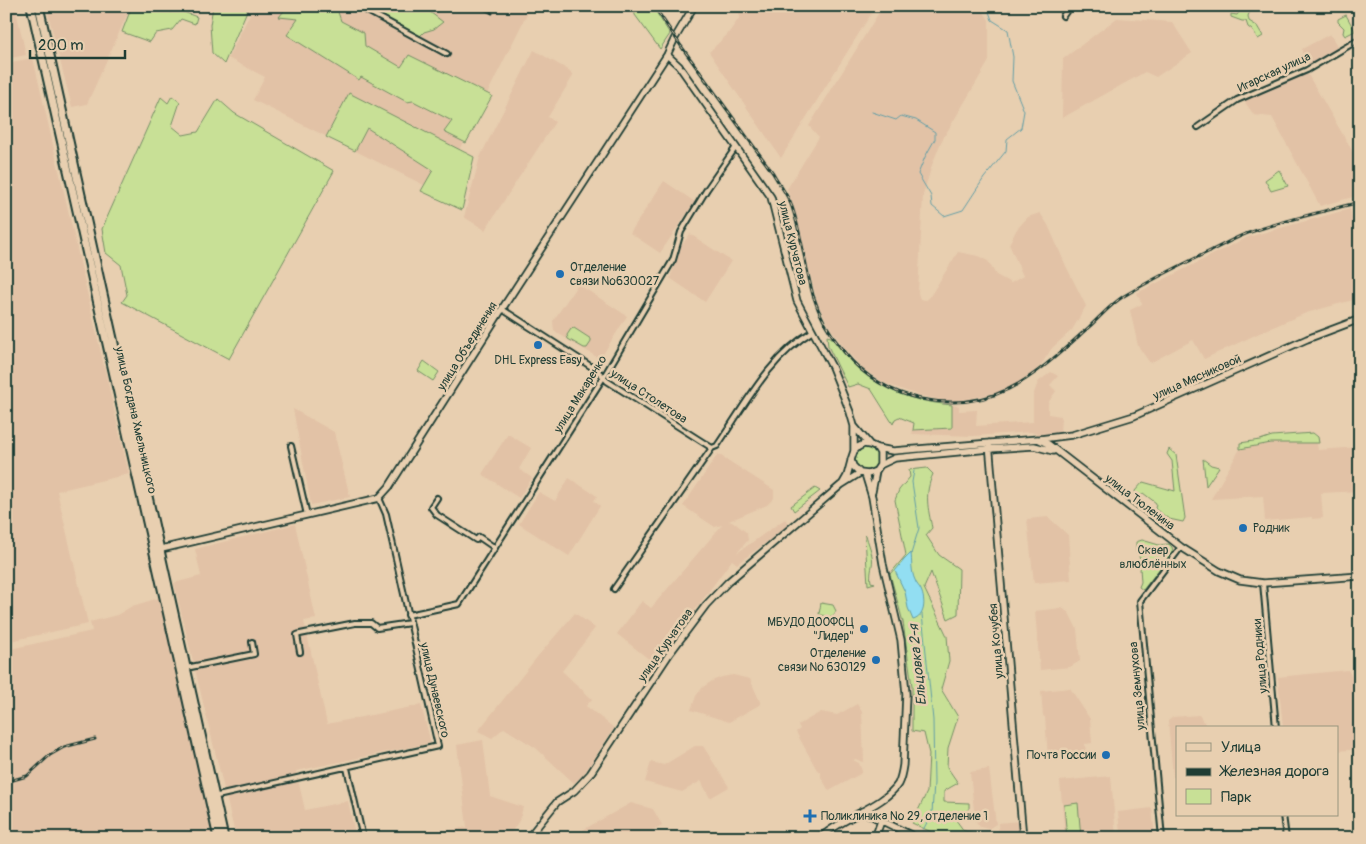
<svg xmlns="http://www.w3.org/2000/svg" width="1366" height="844" font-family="Pangolin,sans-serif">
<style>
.built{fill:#e2c2a6}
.green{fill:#c8e096;stroke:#748e65}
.water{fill:#92def2;stroke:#649ea6}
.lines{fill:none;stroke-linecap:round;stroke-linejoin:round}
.stream{stroke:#649ea6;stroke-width:1}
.street-casing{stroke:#1f3d34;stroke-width:8}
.secondary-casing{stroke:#1f3d34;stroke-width:9}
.highway-casing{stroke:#1f3d34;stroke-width:11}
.street{stroke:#e8cfb0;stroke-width:4}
.secondary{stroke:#e8cfb0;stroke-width:5.5}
.highway{stroke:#e8cfb0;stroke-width:7}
.rail-casing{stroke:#1f3d34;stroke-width:3}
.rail{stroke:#e8cfb0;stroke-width:1;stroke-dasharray:4;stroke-linecap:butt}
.poi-dot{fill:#1f6fb2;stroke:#e8cfb0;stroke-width:2}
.labels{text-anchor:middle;stroke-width:5;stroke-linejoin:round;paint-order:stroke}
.street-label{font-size:12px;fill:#1f3d34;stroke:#e8cfb0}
.poi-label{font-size:12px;fill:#1f3d34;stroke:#e8cfb0;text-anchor:start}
.park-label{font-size:12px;fill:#274539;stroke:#e8cfb0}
.water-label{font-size:14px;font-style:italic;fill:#25453e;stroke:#e8cfb0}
</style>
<rect width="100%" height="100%" fill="#e8cfb0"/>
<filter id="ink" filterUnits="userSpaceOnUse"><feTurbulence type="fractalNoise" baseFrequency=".02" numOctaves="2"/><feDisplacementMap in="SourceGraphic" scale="10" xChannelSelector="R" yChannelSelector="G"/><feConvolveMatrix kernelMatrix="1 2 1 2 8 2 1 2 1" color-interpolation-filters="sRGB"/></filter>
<g filter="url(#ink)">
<path class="built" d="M6 6H15L26 55 6 59Z
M46 6H131L87 104 72 107Z
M254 6H531L438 192 253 100 265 77 228 58Z
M732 6H876L781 158 709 52 727 35 740 17 738 10Z
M883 6H980L989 20V61L941 142 932 165 923 195 918 293 920 299 926 300 929 298 958 252 978 256 988 261 996 275 1011 283 1023 276 1009 244 1017 229 1028 217 1040 213 1048 225 1066 266 1086 306 1072 330 1052 348 1041 365 1030 376 1012 387 997 393 963 400 945 401 917 395 884 383 863 369 845 349 831 329 818 305 792 203 787 189 819 137 809 126Z
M1117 18 1172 22 1192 53 1156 77 1145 72 1062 118 1063 59Z
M1330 34 1339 49 1309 65 1302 53V49Z
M534 50 570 71 573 76 548 117 555 122 485 230 464 217 480 157Z
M33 58 129 474 57 491 88 624 6 642V63Z
M1307 73 1360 164V195L1320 206 1272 117 1254 115 1244 101Z
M664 181 695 202 660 253 630 233Z
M1350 209 1353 224H1360V298L1306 313 1266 330 1204 359 1193 340 1150 363 1138 346 1130 310 1142 304 1137 293 1248 237Z
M690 234 731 261 705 302 670 278 681 246Z
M578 284 627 316 600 359 554 331 553 321Z
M1051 372 1058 376 1050 385 1056 391 1048 403V414L1061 416 1060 434 1040 435 1031 432 973 436 912 434 913 430 952 428V405L959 406V411L977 410 976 426 1033 422V396L1038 382Z
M293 409 334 432 350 497 311 505Z
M508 434 531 448 519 469 532 478 519 498 482 474Z
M1271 443H1317L1318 450 1360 447V491L1321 493 1323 518 1312 519V517L1265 521 1263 496 1211 499 1240 449Z
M718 454 774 490V498L767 505 729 521 736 524 747 533 748 540 737 553 785 519 790 525 737 564 732 560 655 664 617 634 642 601 651 608 722 525 715 527 683 506Z
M569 478 597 496 594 501 600 506 569 556 519 524 539 492 555 501Z
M1048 517 1068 535 1071 580 1034 583 1027 519Z
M295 524 316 619 304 621 327 724 421 705 431 743 296 771 305 810 348 801 356 838H236L174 583 201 576 195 549Z
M159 598 213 838H6V650L92 631 90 622 117 615 132 606Z
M1062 608 1069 613 1077 629 1080 661 1070 667 1040 670 1035 611Z
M575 613 595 628 562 671 592 699 586 706 614 728 583 775 574 783 536 748 504 728 492 738 478 731 538 656Z
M1348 670 1360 690V749L1337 751V728H1283L1278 677Z
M733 675 750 679 761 704 729 722 691 710 696 696 703 687 712 681 722 677Z
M1070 688 1090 719 1092 743 1085 744 1086 754 1048 758 1045 717 1043 716 1041 691Z
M857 704 862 712 864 761 862 762 856 759 853 760 859 763 862 771 860 774 829 791 821 777V772L817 770 796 732 800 729 798 725 821 712 837 715Z
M1199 715 1208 728H1177V777H1173L1168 721 1173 717Z
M483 740 490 796 523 807 520 819 508 838H413L467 827 457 745Z
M695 746H703L729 787 710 798 701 781 682 792 645 782 651 762 664 765Z
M989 769 996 824 988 829 980 827 975 820 970 772Z
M1111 776 1116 838H1065L1060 781Z
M631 803 653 809 662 825 653 830 657 838H585L581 831Z
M1152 808 1155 838H1118L1117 834 1120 833 1118 812Z
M1020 821 1022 838H999L998 823Z"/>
<path class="green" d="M132 6H164L170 12 178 10 197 17 195 24 181 19 172 30 156 33 150 42 122 32Z
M213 6H249L224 64 212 53 210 25Z
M288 6H336L341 21 364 33 365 46 401 67 409 55 492 96 466 143 444 132 452 121 413 101 407 102 361 77 359 80 287 35 298 19 279 17Z
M365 6H400L404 8 405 6H422L443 22 434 29 424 32 420 36Z
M634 6 653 7 670 34 660 49 635 15Z
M1247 6 1250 11 1248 16 1249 21 1257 26 1263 36 1258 39 1252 30 1248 27 1246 21H1242L1231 17V14L1237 15 1240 11 1246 10Z
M1346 15 1355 31 1345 36 1343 33 1344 28 1338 22V19Z
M349 93 474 157 462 210 421 191 433 170 367 128 355 151 326 137Z
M172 96 180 102 172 126 183 135 198 132 218 99 234 113 334 171 229 359 122 302 127 295 121 265 106 253 102 229 161 97 168 103Z
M1279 170 1288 186 1271 191 1265 180Z
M574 328 591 339V342L587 348H584L568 339 567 335 571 329Z
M827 336 831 337C863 382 898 400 952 405V428L913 430 914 423 899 417 895 419 893 424 871 389 858 384 848 387 828 346Z
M424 361 439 372 433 381 418 371Z
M1313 433 1318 437 1319 443H1271L1240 449V443L1260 440 1272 436Z
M854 459a12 12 0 1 1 24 0a12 12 0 1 1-24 0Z
M1169 449 1176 455 1185 518 1183 522 1169 519 1155 509 1156 503 1143 493 1138 501 1135 491 1143 482 1175 491 1172 461 1167 454Z
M1203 459 1211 465 1219 467 1206 486Z
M927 468 933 474C924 494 928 508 932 528L926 535 939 555 959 569 958 614 948 619 931 572 924 588 947 636 949 661 941 689 958 717 948 748 947 767 958 783 944 791V802L969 803V814L953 816 964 831 988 835V838H944L912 823 927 792 929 754 924 733 912 731V686L903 622 890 574 906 555 895 500 899 490 910 477 909 470Z
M815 488 820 491 794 511 791 506Z
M866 535C868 543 871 549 872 556 874 564 869 573 871 582L875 583 868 585 865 536Z
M1142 540 1159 545 1169 544 1172 547 1173 551 1143 590 1139 587 1141 582 1139 553 1136 552V542Z
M821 603 833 605 836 611 833 616 827 617 819 614Z
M1078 803 1081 838H1067L1064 805Z"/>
<path class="water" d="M911 553C912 561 911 572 915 580 916 584 920 587 921 590 926 601 925 617 913 620L908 608 905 592 895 571 904 560Z"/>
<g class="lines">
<path class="stream" d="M872 112 896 120 901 116 916 120 935 132V139L925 157 918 174 931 196 932 206 944 216 963 210 984 178 1006 151 1007 139 1021 128 1024 111 1012 81 1013 57 1008 30 992 20 987 6
M911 554 919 528 912 482 914 471
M922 614 933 720 934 783 932 813 923 830"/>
<defs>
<path id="street" d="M358 6 447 54
M1063 16 1070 6
M1198 127 1237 100 1307 70 1360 39
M502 309 598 371 607 381 712 448
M291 446 307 515
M437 498 431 507 437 515 476 540 479 537 495 548
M1263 583 1276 728
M614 589 712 448 717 446C745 405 769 357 813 331
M408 615 459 604 603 378 673 260 681 232 707 189 736 147
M300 652 297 635 300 634 355 623H371L377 628 410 623
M186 668 254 654 252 642
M347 768 363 838
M213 797 438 746 386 514 379 498
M1283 815 1286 838
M1162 838 1140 601 1181 547"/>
<path id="secondary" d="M667 55 679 66 771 197 797 301 832 367 850 412 854 426V451L851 460 853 466 860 473 868 474 876 471 880 465V453L877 448 870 445 864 444 858 447 854 451
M854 426 870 445
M1040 439 1072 435 1134 416 1307 339 1360 319
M989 443 1023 838
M877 448 893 451 1038 439 1048 444 1181 547 1219 571 1240 580 1263 583 1360 576
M880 465 895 458 989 449 1034 446 1053 451
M843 483 847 476 851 461
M872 492 876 471
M157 550 379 498 389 487 502 309 667 55 675 38 694 6
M862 811 917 838
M528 838 557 802 574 791 590 774 670 653 706 605 728 582 841 485 860 473
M820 838C841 818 884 806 898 784 901 778 902 772 903 765L906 694 901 640 883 564 872 497 865 474
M875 838 881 821"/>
<path id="highway" d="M31 6 218 838
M39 6 224 838"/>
</defs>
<use href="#street" class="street-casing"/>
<use href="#secondary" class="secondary-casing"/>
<use href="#highway" class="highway-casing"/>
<use href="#street" class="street"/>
<use href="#secondary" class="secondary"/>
<use href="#highway" class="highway"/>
<defs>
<path id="rail" d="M479 6 492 13
M654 6 681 46 773 173C779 184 788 195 792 207 802 236 805 266 813 295 819 315 832 337 845 353 863 376 892 393 921 399 998 414 1036 374 1089 327 1100 317 1111 304 1124 296 1151 280 1179 266 1208 252 1219 247 1231 240 1243 235 1280 221 1321 212 1360 202
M6 782 27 776 50 755 64 747 95 739"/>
</defs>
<use href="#rail" class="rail-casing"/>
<use href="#rail" class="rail"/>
</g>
</g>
<g class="poi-dot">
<circle cx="560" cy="274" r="5"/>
<circle cx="538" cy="345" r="5"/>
<circle cx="1243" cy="528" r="5"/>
<circle cx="864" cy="629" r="5"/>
<circle cx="876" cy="660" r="5"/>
<circle cx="1106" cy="755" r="5"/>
<path d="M807.5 808.5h5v5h5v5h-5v5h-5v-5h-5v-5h5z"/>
</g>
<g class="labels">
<g class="street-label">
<text transform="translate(1274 72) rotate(-25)" y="4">Игарская улица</text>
<text transform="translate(793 243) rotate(76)" y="4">улица Курчатова</text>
<text transform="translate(467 346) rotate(-58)" y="4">улица Объединения</text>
<text transform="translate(1197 377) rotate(-24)" y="4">улица Мясниковой</text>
<text transform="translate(580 394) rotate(-58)" y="4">улица Макаренко</text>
<text transform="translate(649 396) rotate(33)" y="4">улица Столетова</text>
<text transform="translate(136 420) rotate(77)" y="4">улица Богдана Хмельницкого</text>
<text transform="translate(1140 502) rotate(37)" y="4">улица Тюленина</text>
<text transform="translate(996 641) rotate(-95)" y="4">улица Кочубея</text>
<text transform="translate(665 645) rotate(-55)" y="4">улица Курчатова</text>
<text transform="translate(1260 656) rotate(-95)" y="4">улица Родники</text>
<text transform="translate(1137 686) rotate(-95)" y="4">улица Земнухова</text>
<text transform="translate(435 690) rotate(77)" y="4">улица Дунаевского</text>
</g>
<g class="poi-label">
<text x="570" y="271">Отделение<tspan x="570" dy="14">связи №630027</tspan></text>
<text x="538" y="364" text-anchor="middle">DHL Express Easy</text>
<text x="1253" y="532">Родник</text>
<text x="854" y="626" text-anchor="end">МБУДО ДООФСЦ<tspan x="854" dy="14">"Лидер"</tspan></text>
<text x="866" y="657" text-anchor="end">Отделение<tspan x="866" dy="14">связи № 630129</tspan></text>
<text x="1096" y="759" text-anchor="end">Почта России</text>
<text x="821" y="820">Поликлиника № 29, отделение 1</text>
</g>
<g class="park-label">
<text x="1153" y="554">Сквер<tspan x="1153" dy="14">влюблённых</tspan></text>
</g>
<g class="water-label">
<text transform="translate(917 665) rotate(-96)" y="5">Ельцовка 2-я</text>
</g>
</g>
<rect width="1366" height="844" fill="none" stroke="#e8cfb0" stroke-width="25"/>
<rect x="12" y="12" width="1341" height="819" fill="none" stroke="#1f3d34" stroke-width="2" filter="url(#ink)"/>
<rect x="1176" y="726" width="162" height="90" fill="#e8cfb0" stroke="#98957e"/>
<rect x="1186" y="743" width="25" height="8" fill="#e8cfb0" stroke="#98957e"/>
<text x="1221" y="752" font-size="15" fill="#1f3d34">Улица</text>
<rect x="1186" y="768" width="25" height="8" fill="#1f3d34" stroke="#98957e"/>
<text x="1221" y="776" font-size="15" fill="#1f3d34">Железная дорога</text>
<rect x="1186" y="789" width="25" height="15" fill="#c8e096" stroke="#98957e"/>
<text x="1221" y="802" font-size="15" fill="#1f3d34">Парк</text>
<path d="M30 50v8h95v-8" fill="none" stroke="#1f3d34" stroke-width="2.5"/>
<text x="38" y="50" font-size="15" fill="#1f3d34" stroke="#e8cfb0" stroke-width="4" paint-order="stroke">200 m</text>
</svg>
